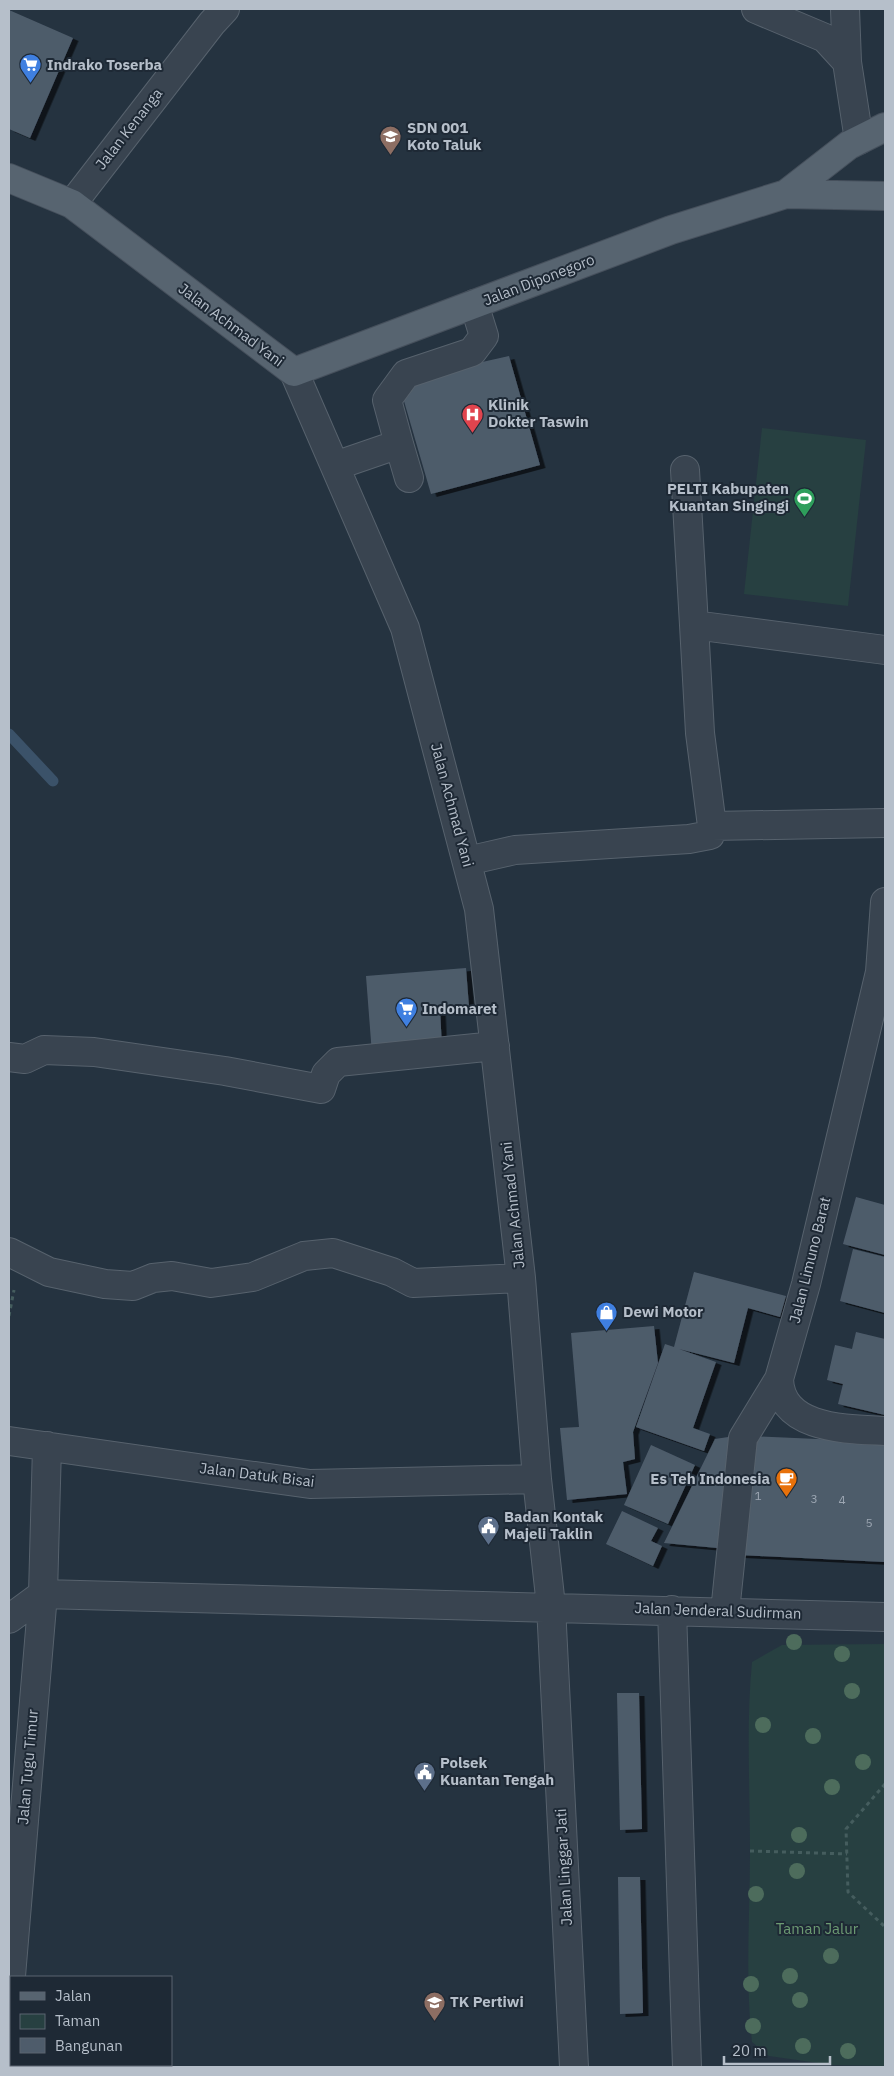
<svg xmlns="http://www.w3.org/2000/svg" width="894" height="2076" font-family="'IBM Plex Sans',sans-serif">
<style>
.green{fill:#274041}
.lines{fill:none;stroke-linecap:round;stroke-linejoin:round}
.stream{stroke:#3b5269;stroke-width:11}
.building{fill:#4e5c6b;filter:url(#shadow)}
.minor-casing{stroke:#57626d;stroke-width:30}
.major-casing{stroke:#46505c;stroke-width:30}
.path{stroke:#455d5e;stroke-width:3;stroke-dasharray:4 4;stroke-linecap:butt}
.minor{stroke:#394450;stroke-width:28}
.major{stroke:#576470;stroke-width:28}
.tree{fill:#4d6c5c}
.labels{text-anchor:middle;stroke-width:4;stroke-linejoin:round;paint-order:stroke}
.number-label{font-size:12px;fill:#9ca6b2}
.poi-label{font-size:15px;font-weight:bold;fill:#b6bfca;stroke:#1e2935;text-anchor:start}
.street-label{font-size:15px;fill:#b6bfca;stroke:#1e2935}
.park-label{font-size:15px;fill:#6d9b73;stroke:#1e2935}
</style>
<defs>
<filter id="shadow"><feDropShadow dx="5.5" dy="3" stdDeviation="0" flood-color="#0009"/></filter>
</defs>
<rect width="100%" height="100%" fill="#253340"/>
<path class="green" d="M762 428 866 440 848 606 744 594Z
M885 1644V2066L832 2065 769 2056 752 2042C745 1979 750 1915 750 1852 750 1788 746 1725 752 1662L782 1645Z"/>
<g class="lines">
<path class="stream" d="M9 734 53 781"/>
</g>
<path class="building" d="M9 10 73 38 30 138 9 129Z
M509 356 540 465 431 494 404 401 420 376Z
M466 968 469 1007 440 1008 442 1048 372 1054 366 976Z
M856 1197 885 1205V1255L843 1244Z
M853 1249 885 1257V1313L840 1301Z
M694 1272 786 1296 780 1317 748 1308 734 1363 679 1349 716 1362 693 1428 710 1434 704 1451 636 1427 665 1344 674 1347Z
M654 1326 658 1363 633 1432 635 1459 623 1462 627 1494 567 1500 560 1428 579 1427 571 1333Z
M856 1332 885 1339V1415L838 1404 843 1384 827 1380 835 1345 852 1349Z
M735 1436 728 1549 664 1543 715 1439Z
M748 1436 885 1442V1562L739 1555Z
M651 1445 695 1465 668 1524 624 1505Z
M622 1511 658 1528 651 1541 662 1546 653 1566 606 1544Z
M617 1693H639L642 1829 620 1830Z
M618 1877H640L643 2013 620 2014Z"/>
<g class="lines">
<defs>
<path id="minor" d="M756 9 825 38 847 62 859 140
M845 9 847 62
M72 204 212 23 225 9
M294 372 405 628 479 909 521 1278 537 1479 551 1606 574 2067
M399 444 409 478
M335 466 399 444 387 400 406 374 472 352 484 336 474 304
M685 470 694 625 885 650
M694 625 700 733 712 826 885 823
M467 861 515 850 689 839 710 835 712 826
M9 1057 25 1059 44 1050 94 1052 225 1071 321 1089 326 1074 338 1062 495 1046
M9 1252 49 1272 105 1284 133 1286 153 1278 172 1276 211 1283 253 1277 304 1256 333 1253 392 1272 413 1283 521 1278
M779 1379C781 1430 847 1429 885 1431
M9 1441 310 1484 537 1479
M672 1610 687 2067
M725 1612 743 1438 779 1379 806 1284 880 972 885 902
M9 1619 43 1594 885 1617
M9 2000 43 1594 47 1446"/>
<path id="major" d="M9 178 72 204 294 372 671 230 786 194 885 196
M786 194 849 145 885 127"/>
</defs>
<use href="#minor" class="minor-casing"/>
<use href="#major" class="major-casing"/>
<path class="path" d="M9 1316 14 1290
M885 1784 846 1829 848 1892 885 1927
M750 1851 847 1854"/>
<use href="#minor" class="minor"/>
<use href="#major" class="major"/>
</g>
<g class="tree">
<circle cx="794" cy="1642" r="8"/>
<circle cx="842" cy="1654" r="8"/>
<circle cx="852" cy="1691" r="8"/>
<circle cx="763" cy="1725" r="8"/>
<circle cx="813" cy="1736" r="8"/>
<circle cx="863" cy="1762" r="8"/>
<circle cx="832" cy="1787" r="8"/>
<circle cx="799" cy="1835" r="8"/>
<circle cx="797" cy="1871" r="8"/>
<circle cx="756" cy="1894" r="8"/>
<circle cx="831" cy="1956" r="8"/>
<circle cx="790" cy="1976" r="8"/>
<circle cx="751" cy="1984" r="8"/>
<circle cx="800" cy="2000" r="8"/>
<circle cx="753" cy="2026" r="8"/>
<circle cx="803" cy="2046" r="8"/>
<circle cx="848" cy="2051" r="8"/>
</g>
<defs>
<symbol id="supermarket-pin" viewBox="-11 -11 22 30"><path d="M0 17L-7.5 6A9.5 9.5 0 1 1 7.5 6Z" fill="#3f7fe0" stroke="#1e2935"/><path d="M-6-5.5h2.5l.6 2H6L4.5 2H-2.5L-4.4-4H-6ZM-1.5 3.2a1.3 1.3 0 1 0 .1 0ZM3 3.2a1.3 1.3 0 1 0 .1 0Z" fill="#fff"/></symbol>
<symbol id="school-pin" viewBox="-11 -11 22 30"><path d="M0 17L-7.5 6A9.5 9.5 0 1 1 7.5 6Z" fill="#8d6e63" stroke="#1e2935"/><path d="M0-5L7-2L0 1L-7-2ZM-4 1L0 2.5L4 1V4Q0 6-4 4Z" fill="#fff"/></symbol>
<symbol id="hospital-pin" viewBox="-11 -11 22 30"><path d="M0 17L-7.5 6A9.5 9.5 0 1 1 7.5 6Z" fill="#e0444e" stroke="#1e2935"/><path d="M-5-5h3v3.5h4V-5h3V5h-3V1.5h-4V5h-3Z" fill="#fff"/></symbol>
<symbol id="stadium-pin" viewBox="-11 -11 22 30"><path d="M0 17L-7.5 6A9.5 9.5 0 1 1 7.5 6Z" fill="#2e9e5b" stroke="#1e2935"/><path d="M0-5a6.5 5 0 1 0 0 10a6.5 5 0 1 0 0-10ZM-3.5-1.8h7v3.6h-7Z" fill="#fff"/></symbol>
<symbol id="shop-pin" viewBox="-11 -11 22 30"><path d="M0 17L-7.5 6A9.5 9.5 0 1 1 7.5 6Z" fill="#3f7fe0" stroke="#1e2935"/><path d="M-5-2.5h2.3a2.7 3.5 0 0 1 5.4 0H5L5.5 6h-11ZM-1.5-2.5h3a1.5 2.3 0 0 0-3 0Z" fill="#fff"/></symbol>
<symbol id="cafe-pin" viewBox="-11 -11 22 30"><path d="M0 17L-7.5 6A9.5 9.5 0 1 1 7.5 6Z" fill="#e8710a" stroke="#1e2935"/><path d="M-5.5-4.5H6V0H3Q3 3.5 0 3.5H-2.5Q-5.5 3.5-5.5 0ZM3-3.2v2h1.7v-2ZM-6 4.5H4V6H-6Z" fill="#fff"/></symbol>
<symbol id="civic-pin" viewBox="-11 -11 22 30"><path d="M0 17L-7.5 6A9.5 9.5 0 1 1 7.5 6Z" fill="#5c6f8a" stroke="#1e2935"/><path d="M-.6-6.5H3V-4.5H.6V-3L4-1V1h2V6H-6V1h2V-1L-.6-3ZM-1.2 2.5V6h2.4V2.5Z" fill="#fff"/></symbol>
</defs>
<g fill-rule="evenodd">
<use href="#supermarket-pin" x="18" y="52" width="25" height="34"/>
<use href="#school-pin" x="378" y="124" width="25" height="34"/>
<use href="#hospital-pin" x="460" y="402" width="25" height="34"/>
<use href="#stadium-pin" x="792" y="486" width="25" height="34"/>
<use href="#supermarket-pin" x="394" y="996" width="25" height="34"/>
<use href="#shop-pin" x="594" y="1300" width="25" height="34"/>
<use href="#cafe-pin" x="774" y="1466" width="25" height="34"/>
<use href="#civic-pin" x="476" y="1514" width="25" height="34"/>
<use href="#civic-pin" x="412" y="1760" width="25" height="34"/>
<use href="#school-pin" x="422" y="1990" width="25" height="34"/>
</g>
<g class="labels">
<g class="number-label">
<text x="758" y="1500">1</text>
<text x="814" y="1503">3</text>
<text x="842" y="1504">4</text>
<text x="869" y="1527">5</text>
</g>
<g class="poi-label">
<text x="47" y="70">Indrako Toserba</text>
<text x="407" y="133">SDN 001<tspan x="407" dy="17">Koto Taluk</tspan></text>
<text x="488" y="410">Klinik<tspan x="488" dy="17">Dokter Taswin</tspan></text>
<text x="789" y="494" text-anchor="end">PELTI Kabupaten<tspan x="789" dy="17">Kuantan Singingi</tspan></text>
<text x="422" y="1014">Indomaret</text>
<text x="623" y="1317">Dewi Motor</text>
<text x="770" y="1484" text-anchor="end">Es Teh Indonesia</text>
<text x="504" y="1522">Badan Kontak<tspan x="504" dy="17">Majeli Taklin</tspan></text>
<text x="440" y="1768">Polsek<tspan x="440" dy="17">Kuantan Tengah</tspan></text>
<text x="450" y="2007">TK Pertiwi</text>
</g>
<g class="street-label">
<text transform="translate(129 129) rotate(-52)" y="5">Jalan Kenanga</text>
<text transform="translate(539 280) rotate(-21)" y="5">Jalan Diponegoro</text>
<text transform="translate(231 325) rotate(37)" y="5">Jalan Achmad Yani</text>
<text transform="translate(452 805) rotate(75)" y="5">Jalan Achmad Yani</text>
<text transform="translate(513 1205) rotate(-96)" y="5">Jalan Achmad Yani</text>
<text transform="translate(810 1260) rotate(-76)" y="5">Jalan Limuno Barat</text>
<text transform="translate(257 1475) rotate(7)" y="5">Jalan Datuk Bisai</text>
<text transform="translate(718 1611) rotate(2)" y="5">Jalan Jenderal Sudirman</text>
<text transform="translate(28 1767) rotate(-85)" y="5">Jalan Tugu Timur</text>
<text transform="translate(564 1867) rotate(-93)" y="5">Jalan Linggar Jati</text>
</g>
<g class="park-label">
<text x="817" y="1934">Taman Jalur</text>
</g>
</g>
<rect width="894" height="2076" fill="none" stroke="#b6bfca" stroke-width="20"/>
<rect x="10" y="1976" width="162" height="90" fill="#1e2935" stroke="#5b6571"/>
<rect x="20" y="1992" width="25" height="8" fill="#576470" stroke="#5b6571"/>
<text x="55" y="2001" font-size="15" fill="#b6bfca">Jalan</text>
<rect x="20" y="2014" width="25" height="15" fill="#274041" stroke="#5b6571"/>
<text x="55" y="2026" font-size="15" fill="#b6bfca">Taman</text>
<rect x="20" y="2038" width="25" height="15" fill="#4e5c6b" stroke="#5b6571"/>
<text x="55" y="2051" font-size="15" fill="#b6bfca">Bangunan</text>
<path d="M724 2056v8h106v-8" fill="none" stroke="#b6bfca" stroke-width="2.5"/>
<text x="732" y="2056" font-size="15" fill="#b6bfca" stroke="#1e2935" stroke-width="4" paint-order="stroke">20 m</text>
</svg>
